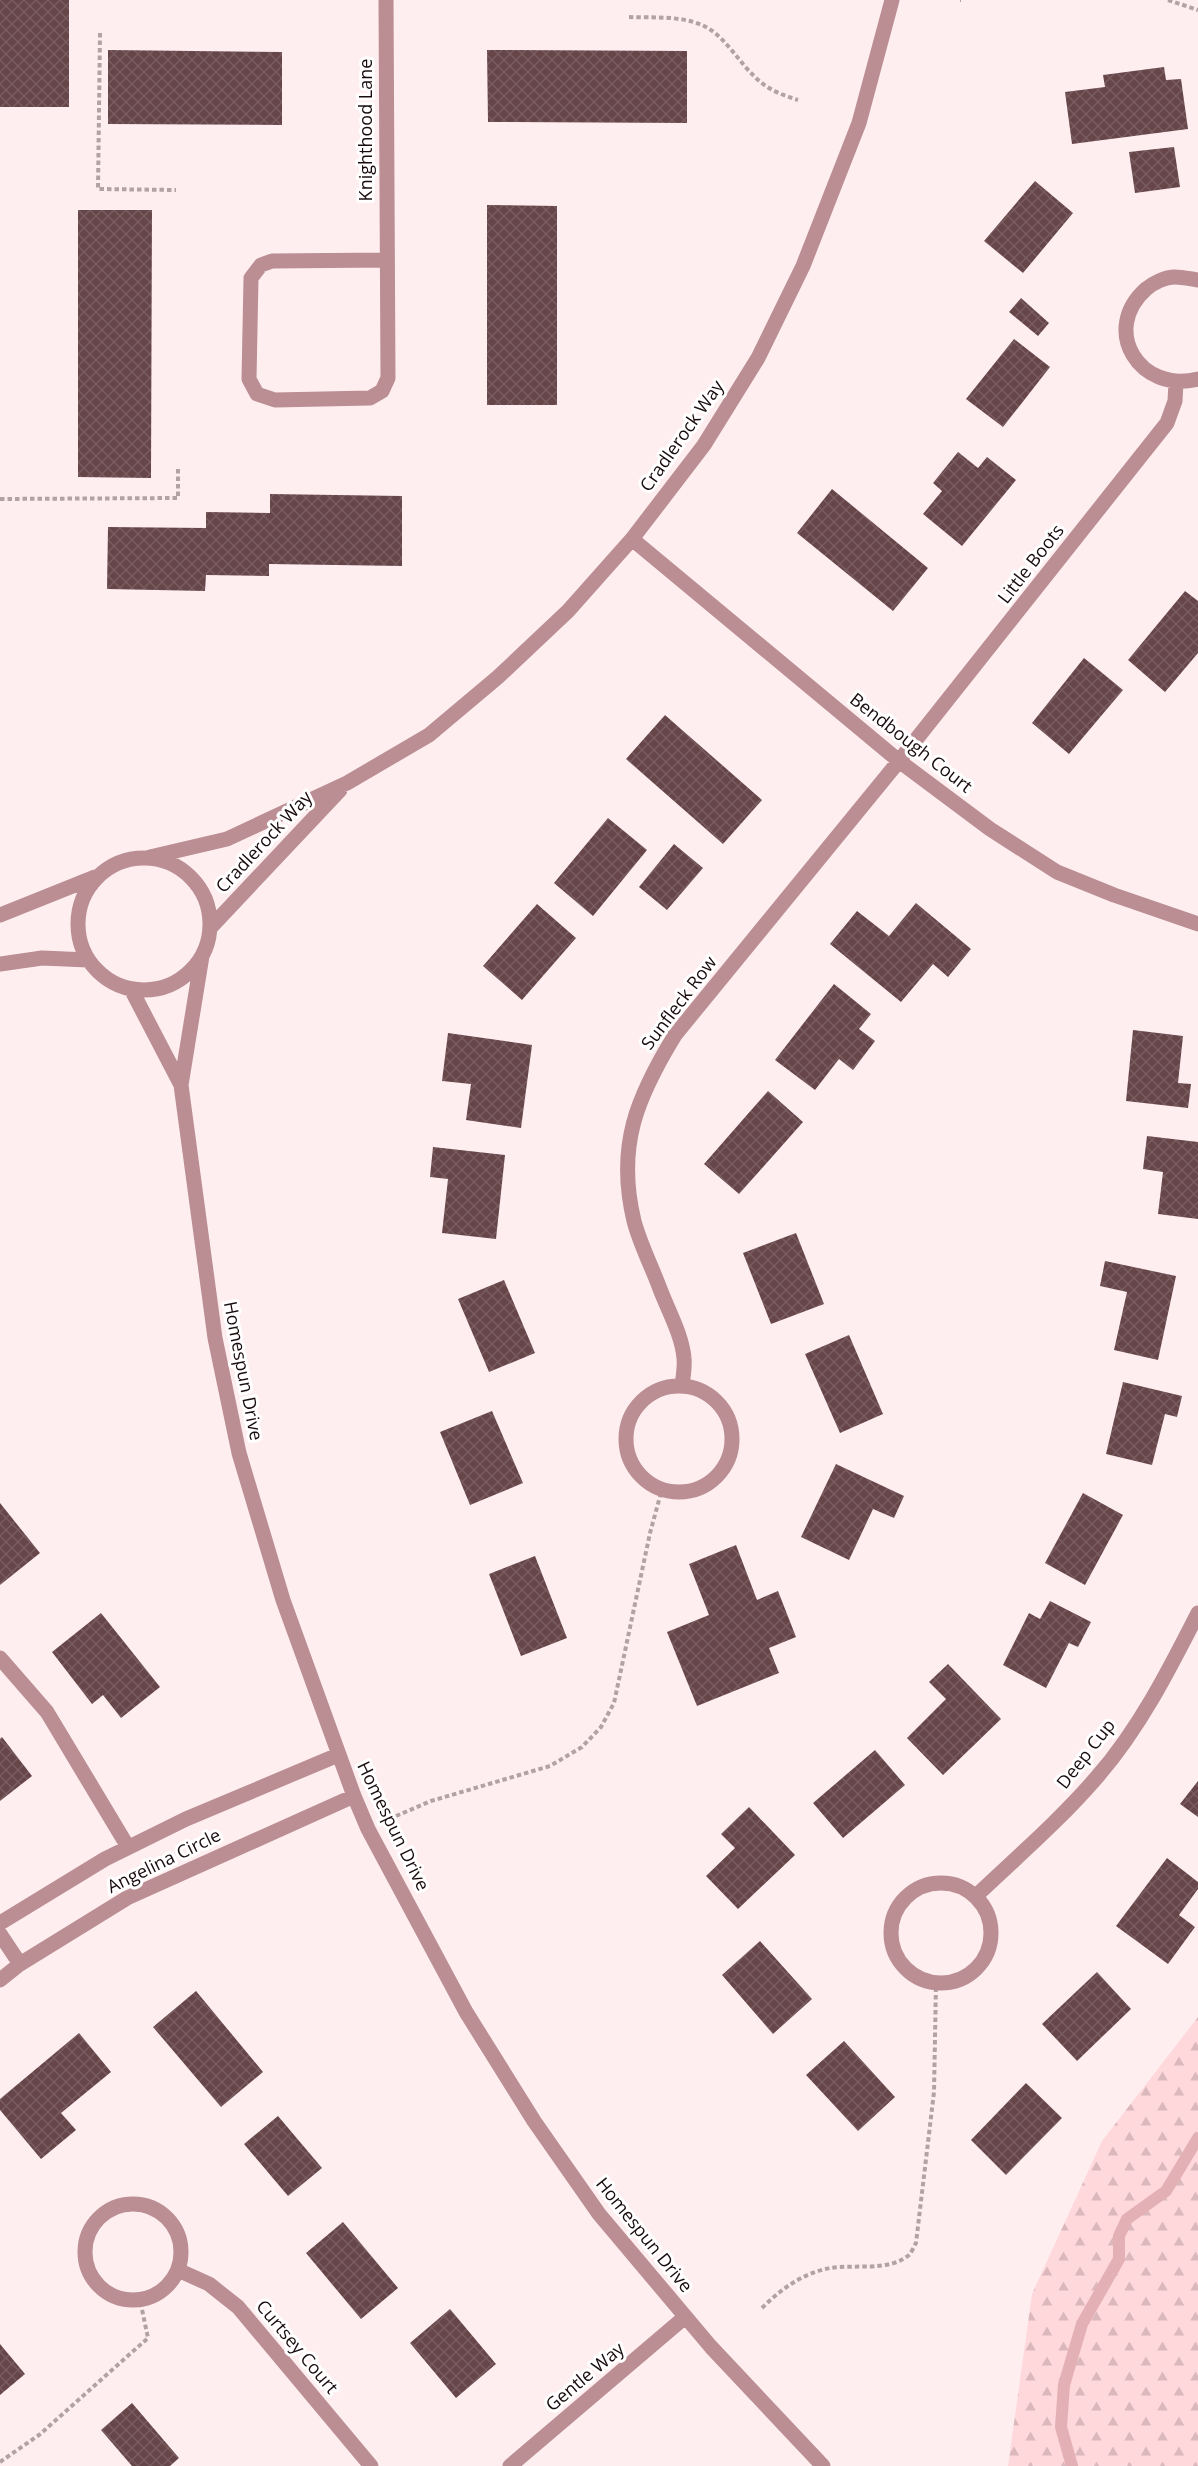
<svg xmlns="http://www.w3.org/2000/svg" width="1198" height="2466" font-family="'Open Sans',sans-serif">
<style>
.forest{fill:url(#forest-firs)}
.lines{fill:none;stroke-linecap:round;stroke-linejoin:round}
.stream{stroke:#e3b0b6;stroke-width:12}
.building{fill:url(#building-cross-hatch)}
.path{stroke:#b1a2a4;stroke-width:4;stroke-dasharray:4.5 3;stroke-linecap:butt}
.minor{stroke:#ba8e93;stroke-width:15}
.labels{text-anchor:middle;stroke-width:6;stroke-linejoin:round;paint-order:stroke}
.street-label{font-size:18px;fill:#180b0d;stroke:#fff}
</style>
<defs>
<pattern id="forest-firs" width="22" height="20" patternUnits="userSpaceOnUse" patternTransform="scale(1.5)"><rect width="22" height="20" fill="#ffd8dc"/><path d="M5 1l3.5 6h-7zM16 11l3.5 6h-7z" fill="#dab8bc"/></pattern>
<pattern id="building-cross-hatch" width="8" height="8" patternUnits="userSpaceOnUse" patternTransform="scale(1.5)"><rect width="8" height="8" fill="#67464a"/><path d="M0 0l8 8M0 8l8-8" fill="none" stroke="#785c60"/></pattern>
</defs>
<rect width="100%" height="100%" fill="#ffeef0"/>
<path class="forest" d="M1198 2017V2466H1008L1032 2294 1102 2141Z"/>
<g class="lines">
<path class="stream" d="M1072 2466 1061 2427 1064 2385 1082 2324 1119 2259V2236L1127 2219 1166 2191 1198 2138"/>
</g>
<path class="building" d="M0 0H69V107H0Z
M108 50 282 52V125L108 124Z
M487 50 687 51V123L488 122Z
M1164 67 1166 80 1181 79 1188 129 1072 144 1065 92 1105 87 1103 75Z
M1174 147 1180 187 1135 193 1129 152Z
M1035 181 1073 213 1023 273 984 241Z
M487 205 557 206V405H487Z
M78 210H152L151 478 78 477Z
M1021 298 1049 323 1038 336 1009 312Z
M1014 339 1050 367 1003 427 966 399Z
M958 452 978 468 987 457 1016 480 962 546 923 514 942 491 933 483Z
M832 489 928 568 893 611 797 533Z
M270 494 402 496V566L269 564V576L206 575 205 591 107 589 108 527 206 528V512L270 513Z
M1185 591 1198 601V653L1165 692 1128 660Z
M1084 658 1123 690 1069 754 1032 723Z
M665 715 762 800 723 844 626 759Z
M608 818 647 850 593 916 554 883Z
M674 844 703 868 667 910 639 887Z
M916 903 971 949 948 977 933 964 901 1002 830 944 857 911 889 936Z
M537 904 576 938 522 1000 483 966Z
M834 984 871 1014 859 1029 875 1041 853 1070 839 1059 815 1090 775 1060Z
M1133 1030 1183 1036 1178 1083 1191 1084 1188 1108 1126 1101Z
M448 1033 532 1045 521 1128 466 1120 471 1084 442 1081Z
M768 1091 803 1122 739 1194 704 1164Z
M1147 1136 1198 1142V1219L1158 1214 1163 1172 1143 1169Z
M433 1147 505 1155 496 1239 442 1233 448 1179 430 1177Z
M796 1233 824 1304 771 1324 743 1253Z
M1105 1261 1176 1276 1158 1360 1114 1350 1127 1292 1100 1286Z
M504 1280 535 1353 489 1372 458 1299Z
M849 1335 883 1414 840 1433 805 1354Z
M1123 1382 1182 1396 1177 1417 1165 1414 1152 1465 1106 1454Z
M492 1411 523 1483 470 1505 440 1432Z
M836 1464 904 1496 894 1518 873 1509 849 1560 801 1537Z
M1083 1493 1123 1515 1085 1585 1045 1563Z
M0 1503 40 1553 0 1585Z
M736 1545 757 1600 778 1591 796 1637 769 1648 779 1673 697 1706 667 1632 709 1615 689 1564Z
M535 1556 567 1638 521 1656 489 1574Z
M1050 1601 1091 1622 1078 1647 1069 1643 1046 1688 1003 1665 1029 1613 1040 1619Z
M101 1613 160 1687 121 1718 103 1695 92 1704 52 1652Z
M948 1664 1001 1719 943 1775 907 1738 946 1699 929 1682Z
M2 1737 32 1776 0 1801V1739Z
M875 1750 905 1785 843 1838 813 1803Z
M1198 1781V1817L1180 1804Z
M749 1807 795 1855 738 1909 706 1876 735 1848 721 1834Z
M1167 1858 1198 1882V1889L1179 1915 1195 1927 1168 1964 1116 1926Z
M760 1941 812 1999 773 2034 722 1975Z
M1097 1972 1131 2009 1077 2061 1042 2024Z
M196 1991 263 2072 221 2107 153 2027Z
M79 2033 111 2072 61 2113 76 2130 41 2159 0 2110V2099Z
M844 2041 895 2097 858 2131 806 2075Z
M1026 2083 1062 2118 1006 2175 971 2140Z
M278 2116 322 2168 288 2196 244 2144Z
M343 2222 398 2288 361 2319 306 2253Z
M450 2309 496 2364 456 2398 410 2343Z
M0 2344 25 2374 0 2395Z
M132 2403 179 2458 170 2466H132L101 2430Z"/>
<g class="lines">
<path class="path" d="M960 0H961
M1168 0 1198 10
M629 17C653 18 683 15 706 27 726 38 738 61 754 76 766 89 782 95 798 100
M100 33 98 189 176 190
M0 499 178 498V468
M396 1816 431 1801 550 1766 582 1747 601 1727 614 1703 650 1533 662 1489
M762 2308C781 2289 803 2273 830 2268 854 2264 889 2272 909 2255 912 2252 914 2246 916 2243L934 2092 936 1984
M0 2462 39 2435 148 2338 140 2300"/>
<path class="minor" d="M386 260 272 261 261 265 251 278 249 379 257 394 275 400 370 398 382 391 388 378 386 0
M1198 280C1191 279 1182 277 1175 277 1165 277 1153 283 1146 289 1100 330 1140 394 1198 379
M632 539 899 761 990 829 1057 872 1114 895 1198 924
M150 857 227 839 347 783 429 735 498 677 568 611 632 539 704 445 758 358 803 266 859 123 892 0
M78 924a66 66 0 1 1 132 0a66 66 0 1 1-132 0Z
M0 915 95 877
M211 927 340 790
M202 956 181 1085 215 1338 239 1453 283 1600 354 1796 368 1829 466 2012 534 2121 599 2214 711 2347 823 2466
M0 964 42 958 88 960
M131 989 181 1085
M682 1386C683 1377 685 1367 684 1358 682 1335 668 1310 660 1289 652 1267 640 1244 634 1221 616 1146 637 1097 675 1035L899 761 1167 423 1175 401 1176 383
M626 1439a53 53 0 1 1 106 0a53 53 0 1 1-106 0Z
M0 1658 47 1712 128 1847
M891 1933a50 50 0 1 1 100 0a50 50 0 1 1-100 0Z
M976 1896C1017 1857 1060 1820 1097 1777 1139 1729 1169 1670 1198 1613
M0 1923 105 1859 186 1819 338 1755
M0 1934 20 1964
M0 1980 20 1964 127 1898 354 1796
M85 2252a48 48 0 1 1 96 0a48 48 0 1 1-96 0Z
M178 2270 209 2284 238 2307 371 2466
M510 2466 685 2317"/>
</g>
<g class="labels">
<g class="street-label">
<text transform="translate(366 130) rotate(-90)" y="6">Knighthood Lane</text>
<text transform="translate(682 436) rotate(-55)" y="6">Cradlerock Way</text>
<text transform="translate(1031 564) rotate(-52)" y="6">Little Boots</text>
<text transform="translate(911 743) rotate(38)" y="6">Bendbough Court</text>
<text transform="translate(264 842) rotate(-47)" y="6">Cradlerock Way</text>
<text transform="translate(679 1003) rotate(-53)" y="6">Sunfleck Row</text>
<text transform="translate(243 1371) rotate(79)" y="6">Homespun Drive</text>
<text transform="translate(1086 1754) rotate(-52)" y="6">Deep Cup</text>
<text transform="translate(393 1826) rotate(64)" y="6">Homespun Drive</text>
<text transform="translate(164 1861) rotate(-26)" y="6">Angelina Circle</text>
<text transform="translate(644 2235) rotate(51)" y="6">Homespun Drive</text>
<text transform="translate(297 2347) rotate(50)" y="6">Curtsey Court</text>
<text transform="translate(585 2377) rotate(-40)" y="6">Gentle Way</text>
</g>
</g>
</svg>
